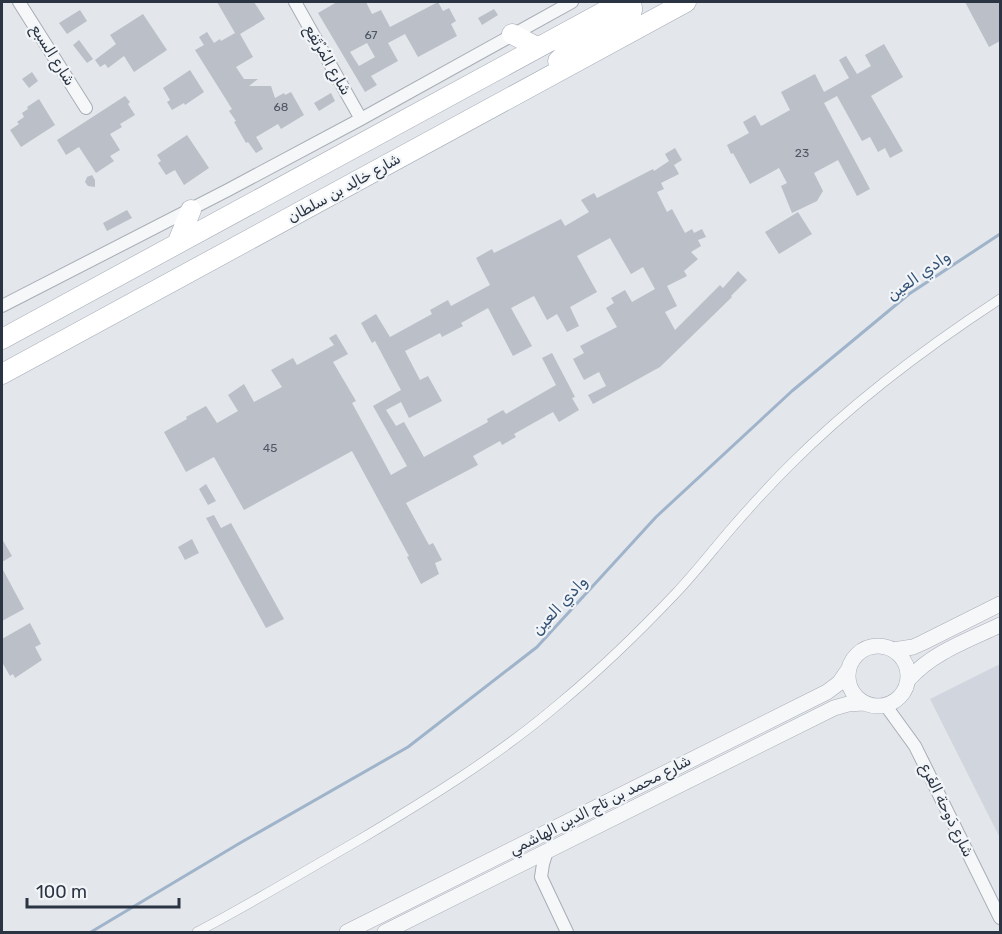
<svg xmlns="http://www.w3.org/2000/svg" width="1002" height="934" font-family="Rubik,'Noto Sans Arabic',sans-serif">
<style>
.built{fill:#d1d5dd}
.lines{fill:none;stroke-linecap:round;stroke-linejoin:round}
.stream{stroke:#9fb4ca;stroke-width:3}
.building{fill:#babfc8;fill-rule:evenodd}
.pedestrian-casing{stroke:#a8adb5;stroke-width:10}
.minor-casing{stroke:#a8adb5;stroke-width:14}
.tertiary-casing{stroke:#a8adb5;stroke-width:16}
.primary-casing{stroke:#a2aab6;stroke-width:21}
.pedestrian{stroke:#f5f7f9;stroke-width:9}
.minor{stroke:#f5f7f9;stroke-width:12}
.tertiary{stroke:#f5f7f9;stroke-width:15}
.primary{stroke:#fff;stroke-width:20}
.labels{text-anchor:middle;stroke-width:4.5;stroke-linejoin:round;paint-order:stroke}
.number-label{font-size:12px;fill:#4f5764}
.street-label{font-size:15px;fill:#2b3443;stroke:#f2f5f8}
.water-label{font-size:16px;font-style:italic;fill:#355376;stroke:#f2f5f8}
</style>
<rect width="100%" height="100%" fill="#e3e6eb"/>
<path class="built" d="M1000 664V838L930 699Z"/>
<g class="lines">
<path class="stream" d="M91 932 240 843 408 747 537 647 656 517 792 391 909 294 1000 234"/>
</g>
<path class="building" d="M217 2H254L265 19 240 34 253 57 236 67 244 79H258L249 86H271L275 98 284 93 285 95 291 92 304 115 281 129 278 124 256 137 263 149 256 153 248 142 246 143 234 122 236 121 229 111 232 109 195 50 204 45 199 37 207 32 214 43 220 39 221 41 235 33Z
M337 2H366L372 14 381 10 390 27 438 2 443 11 449 8 456 21 451 24 457 36 418 57 405 34 388 43 398 61 371 76 377 85 365 92 318 13ZM367 43 375 57 359 66 350 52Z
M965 2H1000V41L989 47Z
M494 9 498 15 482 25 478 18Z
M80 10 87 21 67 34 59 23Z
M143 14 167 50 134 72 124 56 108 68 105 64 100 67 95 60 116 44 110 35Z
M79 40 93 59 87 63 73 45Z
M884 44 903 77 871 96 903 151 890 158 885 148 878 152 870 137 862 141 837 96 824 103 870 189 857 196 838 160 814 173 823 191 817 201 792 213 781 186 787 183 779 168 750 184 733 153 731 154 727 145 749 133 743 122 755 115 761 126 790 110 781 92 815 74 824 92 849 78 839 60 846 56 857 74 871 66 865 55Z
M190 70 204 92 185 105 184 103 172 110 167 102 170 100 163 88Z
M32 72 38 81 29 88 22 79Z
M331 93 335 101 319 111 314 103Z
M125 96 130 102 128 104 135 115 120 124 122 127 110 134 120 150 110 156 114 161 96 173 79 147 66 155 57 140Z
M39 99 55 125 21 147 10 130 19 124 17 122 24 117 22 113 28 109 27 107Z
M187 135 209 168 184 185 175 170 166 175 158 163 161 161 157 155Z
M675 148 682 160 674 165 679 174 661 183 664 189 657 192 667 212 672 209 685 233 692 229 694 233 702 229 706 237 698 240 701 246 691 252 698 259 684 271 687 276 667 286 677 306 665 312 675 330 720 285 723 288 738 271 747 280 731 296 732 297 660 367 593 404 588 395 606 386 599 372 584 380 573 359 584 353 580 346 617 327 606 308 614 303 611 298 625 290 632 302 655 289 643 267 631 274 610 238 577 256 597 292 570 307 579 326 567 332 557 314 547 320 534 296 511 308 532 346 513 356 488 308 461 323 463 326 442 337 440 333 405 351 420 380 428 376 442 401 409 418 401 402 386 410 396 426 404 422 424 457 488 422 487 419 503 410 506 414 556 385 542 358 552 353 575 397 572 398 579 410 559 422 553 412 514 434 516 437 502 445 500 441 473 456 478 465 406 503 429 545 433 543 442 560 435 563 439 574 421 584 407 557 409 556 352 451 244 510 214 457 186 472 164 432 187 419 186 417 206 406 217 423 238 411 228 395 244 384 254 402 282 387 271 370 293 358 297 365 334 345 329 338 336 334 348 354 333 362 356 401 352 403 369 434 391 475 407 466 373 406 401 390 375 341 372 343 361 323 376 314 390 337 432 314 430 310 448 300 451 306 490 285 476 258 492 249 494 253 561 219 565 226 589 212 581 200 594 193 597 198 653 169 654 171 669 161 665 154Z
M92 175 95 180V187L88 186 85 182 87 177Z
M127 210 132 218 107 231 103 223Z
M798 212 812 234 779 254 765 232Z
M206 484 216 501 208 505 199 489Z
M214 515 221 528 231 523 284 619 266 628 206 518Z
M2 539 12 556 2 562Z
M192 539 199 553 185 560 178 547Z
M2 568 24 609 2 621Z
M30 623 41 644 35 647 42 660 15 678 13 674 10 676 2 662V639Z"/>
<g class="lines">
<defs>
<path id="pedestrian" d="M197 932C252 903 305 871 359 840 428 799 498 756 560 703 601 669 640 631 676 593 695 573 712 551 730 530 749 508 769 486 790 465 853 402 925 348 1000 299"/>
<path id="minor" d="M19 2 86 108
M295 2 361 119
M2 306 228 190 361 119 572 2
M886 706 915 746 1000 918
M547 851 543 864 541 877 567 932"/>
<path id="tertiary" d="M848 676a30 30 0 1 1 60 0a30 30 0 1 1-60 0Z
M893 650 913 647 922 643 1000 604
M909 679C933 652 969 640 1000 625
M347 932 827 692 839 683 848 670
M385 932 834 708 848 704 863 703"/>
<path id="primary" d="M512 34 537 47
M558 61 566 53 575 47 629 16C633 11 633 7 629 2
M177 244 191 210
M2 339 622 2
M2 374 686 2"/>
</defs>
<use href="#pedestrian" class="pedestrian-casing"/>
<use href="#minor" class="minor-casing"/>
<use href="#tertiary" class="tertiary-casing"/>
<use href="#primary" class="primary-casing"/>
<use href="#pedestrian" class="pedestrian"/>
<use href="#minor" class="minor"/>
<use href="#tertiary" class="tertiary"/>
<use href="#primary" class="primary"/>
</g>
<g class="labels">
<g class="number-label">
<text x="371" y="39">67</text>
<text x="281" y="111">68</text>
<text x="802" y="157">23</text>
<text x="270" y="452">45</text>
</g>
<g class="street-label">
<text transform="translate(53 55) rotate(58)" y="5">شارع السبع</text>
<text transform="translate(328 60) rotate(60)" y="5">شارع المُرْتَفِع</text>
<text transform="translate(344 188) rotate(-29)" y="5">شارع خالِد بن سلطان</text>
<text transform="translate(600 805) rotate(-27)" y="5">شارع محمد بن تاج الدين الهاشمي</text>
<text transform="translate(947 810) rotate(64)" y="5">شارع دَوحة الفَرع</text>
</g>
<g class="water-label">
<text transform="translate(918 275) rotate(-35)" y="6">وادي العين</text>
<text transform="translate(559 605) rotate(-47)" y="6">وادي العين</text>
</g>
</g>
<rect width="1002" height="934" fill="none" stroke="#2b3443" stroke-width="6"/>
<path d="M27 898v9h152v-9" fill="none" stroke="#2b3443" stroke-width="3"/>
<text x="36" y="898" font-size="18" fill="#2b3443" stroke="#f2f5f8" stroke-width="4.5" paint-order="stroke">100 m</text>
</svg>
